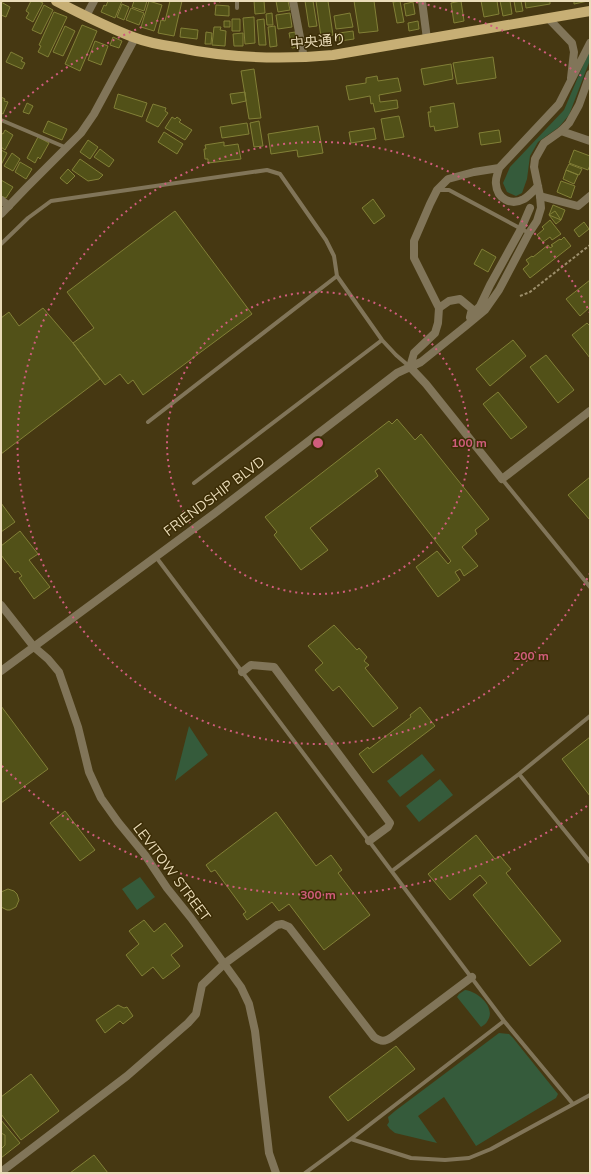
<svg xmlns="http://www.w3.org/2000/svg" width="591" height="1174" font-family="Mulish,'Noto Sans JP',sans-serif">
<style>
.green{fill:#355b3b}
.building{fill:#525118;stroke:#828037}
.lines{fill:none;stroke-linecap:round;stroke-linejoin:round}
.path{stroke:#9c8e6a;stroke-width:2;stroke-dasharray:3 2;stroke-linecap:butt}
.service{stroke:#817559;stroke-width:4}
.minor{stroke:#817559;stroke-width:8}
.tertiary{stroke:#817559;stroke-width:8}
.primary{stroke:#c7af75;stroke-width:10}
.ring{fill:none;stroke:#d05d7c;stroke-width:2;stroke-dasharray:2 4}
.labels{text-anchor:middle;stroke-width:3;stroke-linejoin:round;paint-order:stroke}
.street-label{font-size:14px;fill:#eadcb9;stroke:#3c2d06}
.centre{fill:#d05d7c;stroke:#3c2d06;stroke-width:2}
.ring-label{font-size:12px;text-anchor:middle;font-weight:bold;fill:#d05d7c;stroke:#3c2d06;stroke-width:3;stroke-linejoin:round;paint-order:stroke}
</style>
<rect width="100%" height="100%" fill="#463812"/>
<path class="green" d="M590 49V60L569 115 559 127 538 142 530 156 527 179 522 193 516 196 507 192 503 183 510 167 564 110Z
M189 726 208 755 175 781Z
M422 754 435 770 400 797 387 781Z
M440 779 453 795 419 822 406 806Z
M140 877 155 897 137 910 122 889Z
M465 990C477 991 496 1007 488 1020 487 1023 484 1025 481 1027L457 997 459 994Z
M499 1033 509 1034 513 1038 558 1094 556 1098 476 1146 444 1097 418 1116 437 1143 395 1133 390 1129 387 1125 389 1122 388 1117 395 1111Z"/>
<path class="building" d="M31 1H39L43 3 33 22 26 18 29 13 26 11Z
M108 1H122L115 18 101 12 104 5 106 6Z
M134 1H147L144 11 132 7Z
M149 1 162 5 154 31 141 27Z
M170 1H182L174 36 158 33 161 20 165 21Z
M254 1H264L265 13 255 14Z
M276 1H288L290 10 278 12Z
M305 1H313L317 26 309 27Z
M316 1H328L333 35 321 37Z
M354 1H374L378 31 359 33Z
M400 1 404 22 397 23 393 2Z
M461 1 464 21 454 23 451 3Z
M481 1H497L499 14 484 17Z
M500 1H510L512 14 503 16Z
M514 1H521L523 11 516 12Z
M525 1H550V4L526 8Z
M574 1H588L574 4Z
M1 2 10 7 6 17 1 15Z
M413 2 415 14 406 16 404 4Z
M122 4 129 7 124 20 117 17Z
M44 5 53 10 41 34 32 30Z
M216 5 229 6V16L215 15Z
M131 8 144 13 139 25 126 20Z
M54 12 67 17 48 57 38 52 41 46 39 45Z
M272 13 273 25H267L266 14Z
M290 13 292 27 278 29 276 15Z
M350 13 353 27 336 29 334 16Z
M254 17 255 43 245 44 243 18Z
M232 19H240V31H232Z
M264 19 266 45H259L257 20Z
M224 21H230V27H224Z
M418 21 419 29 409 31 408 23Z
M82 25 97 31 80 71 65 64Z
M65 26 75 31 63 56 53 52Z
M275 26 277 46 270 47 268 27Z
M214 27H221L220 30 226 31 225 46 212 45Z
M181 28 198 30 197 39 180 37Z
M353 31 354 39 340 41 339 33Z
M206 32 212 33 211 44H205Z
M295 32 298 47 292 48 289 33Z
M243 33V46H234L233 34Z
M113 37 122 41 119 48 110 45Z
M95 41 108 46 101 65 88 60Z
M11 52 23 58 21 61 25 63 22 69 6 62Z
M493 57 496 78 457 84 453 63Z
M451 64 453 79 424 85 421 69Z
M254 69 261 118 249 119 241 71Z
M377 76 378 81 398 78 401 91 379 95 380 102 397 100 398 108 375 112 373 103 371 104 370 96 349 100 346 86 366 83V78Z
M245 92 246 101 232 104 230 94Z
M118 94 147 103 142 117 114 108Z
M1 97 5 99 4 101 8 102 3 114 1 113Z
M27 103 33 106 29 114 23 112Z
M454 103 458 127 435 131 434 126 430 127 428 112H431L430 107Z
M153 104 166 108 165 111 168 113 158 127 146 121Z
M399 116 404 137 385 140 381 119Z
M172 117 175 119 177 117 181 120 179 122 192 130 185 140 165 128Z
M48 121 67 129 62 140 43 132Z
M259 121 263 146 254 147 250 123Z
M247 123 249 134 222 138 220 127Z
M318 126 323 153 298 157 297 150 271 154 268 134Z
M374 128 376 139 351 143 349 132Z
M5 130 13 135 5 150 1 147V133L3 134Z
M499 130 501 142 481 145 479 133Z
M164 132 183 144 177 154 158 142Z
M38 137 49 143 40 159 38 157 35 163 27 158Z
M88 140 98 147 90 159 80 152Z
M224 142V146L238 144 241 159 208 163V159H205L204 149H206L205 145Z
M100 149 114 160 109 167 94 157Z
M1 150 7 153 1 165Z
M574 150 590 156V165L588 170 569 163Z
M12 153 20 159 13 171 4 166Z
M80 159 103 175 99 179 88 181 72 170Z
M20 162 32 169 26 179 15 172Z
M569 164 582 169 579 175 566 170Z
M68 169 75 176 67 184 60 178Z
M566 170 578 175 574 184 563 179Z
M1 180 13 187 6 198 1 196Z
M561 181 575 186 571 198 557 192Z
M373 199 385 216 374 224 362 208Z
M553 205 565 210 561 220 549 215Z
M175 211 252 314 143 395 133 380 128 384 120 374 105 385 73 343 94 328 67 292Z
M555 211 561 220 556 224 549 215Z
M550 220 561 234 552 240 550 237 543 242 537 235 544 229 542 227Z
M584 222 589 229 579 237 574 230Z
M564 237 571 246 530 278 523 269 529 264 526 260 532 256 533 257 548 245 550 248 553 246 551 245 560 239 561 240Z
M482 249 496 257 488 272 474 264Z
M590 280V307L580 316 566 299Z
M43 308 73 343 100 379 1 454V318L9 312 19 326Z
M587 323 590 326V358L572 335Z
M513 340 526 356 490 386 476 369Z
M546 355 574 390 558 403 530 367Z
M498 392 527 427 511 439 483 404Z
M397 419 415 440 421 434 489 519 475 530 477 534 462 547 478 566 464 576 460 569 455 572 460 580 438 597 416 567 437 551 448 564 451 561 379 468 375 471 378 476 310 528 328 550 301 570 274 535 277 532 265 517 389 421 392 424Z
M590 477V520L568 495Z
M1 503 15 522 1 532Z
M20 531 38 554 29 560 50 587 34 599 19 578 22 576 18 571 15 573 1 555V546Z
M334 625 357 650 359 648 367 657 364 661 369 665 365 668 398 708 373 727 339 686 333 691 315 670 323 663 308 646Z
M1 706 48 769 1 803Z
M420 707 435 726 373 773 359 754 368 747 369 749 411 717 410 715Z
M590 737V796L562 759Z
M65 811 95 850 80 861 50 823Z
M276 812 316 866 331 855 342 870 338 873 370 915 324 950 289 904 279 911 272 902 247 920 243 914 246 912 215 870 211 872 206 865Z
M476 835 495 859 500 856 511 869 506 873 561 941 530 966 473 895 487 883 480 875 450 900 428 874Z
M8 889 14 891 17 894 19 900 16 907 10 910H7L1 907V892Z
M144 920 154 932 165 923 183 946 171 955 180 966 163 979 153 967 142 976 126 955 139 944 129 931Z
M118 1005 124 1008 127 1007 133 1016 123 1024 120 1021 105 1033 96 1020Z
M396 1046 415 1069 348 1121 329 1097Z
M31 1074 59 1111 21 1140 1 1114V1097Z
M1 1120 20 1143 1 1158Z
M1 1133 5 1135V1145L1 1149Z
M94 1155 108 1173H70Z"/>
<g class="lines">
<path class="path" d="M520 296 530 292 590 245"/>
<path class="service" d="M237 1V8
M1 120 67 148
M438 190H449L529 233
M1 244 28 218 51 201 267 170 280 174 326 240 334 256 337 276 382 340 396 355 410 367
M148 422 337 276
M502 479 590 587
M194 483 382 340
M156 557 504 1021 573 1104
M519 774 590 862
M392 871 519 774 590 716
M351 1139 504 1021
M305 1173 351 1139 411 1158 445 1160 469 1158 491 1149 590 1095"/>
<path class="minor" d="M293 1 304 58
M422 1 427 39
M86 16 94 1
M561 131 590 141
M540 196 578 206 590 196
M1 200 9 206
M502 479 590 411
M242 672 251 665 274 667 390 823 388 827 369 841
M1 1172 127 1076 188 1023 196 1014 202 985 224 964"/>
<path class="tertiary" d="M548 18 572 43 574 52 571 78
M499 168C498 173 495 179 496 184 497 199 511 206 524 199 529 196 534 190 538 186
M1 214 26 188 81 133 94 114 135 38
M439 308 449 301 460 299 472 309 470 317
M471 315 480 306 490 285 521 229 530 208
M410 367 414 353 435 333 438 323 439 308 414 258V241L430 204 437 190 448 179 474 172 499 168 559 104 590 43
M410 367 426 384 502 479
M1 605 34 647 48 659 59 672 78 727 89 772 101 798 118 822 145 855 167 888 191 918 241 987 249 1004 255 1031 269 1153 276 1173
M1 671 215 513 397 373 421 362 467 325 485 310 499 290 529 233 537 221 541 208 540 196 534 167 535 159 544 143 561 131 569 123 579 105 590 74
M224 964 277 925 282 924 289 927 374 1037C381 1042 385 1042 392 1037L472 977"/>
<path class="primary" d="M56 1C81 14 107 27 133 37 146 42 161 45 175 47 227 58 279 60 333 55L590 11"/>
</g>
<g class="ring">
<circle cx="318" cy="443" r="151"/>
<path d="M590 573A301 301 0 1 1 590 313"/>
<path d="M587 806A452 452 0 0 1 1 765M1 121A452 452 0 0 1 220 2M416 2A452 452 0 0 1 587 80"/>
</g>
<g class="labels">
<g class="street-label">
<text transform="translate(318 41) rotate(-5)" y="5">中央通り</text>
<text transform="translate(214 496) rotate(-37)" y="5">FRIENDSHIP BLVD</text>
<text transform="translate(172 872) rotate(53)" y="5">LEVITOW STREET</text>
</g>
</g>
<circle cx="318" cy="443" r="6" class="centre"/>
<g class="ring-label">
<text x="469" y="447">100 m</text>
<text x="531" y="660">200 m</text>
<text x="318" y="899">300 m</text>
</g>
<rect width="591" height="1174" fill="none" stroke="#eadcb9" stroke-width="4"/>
</svg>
